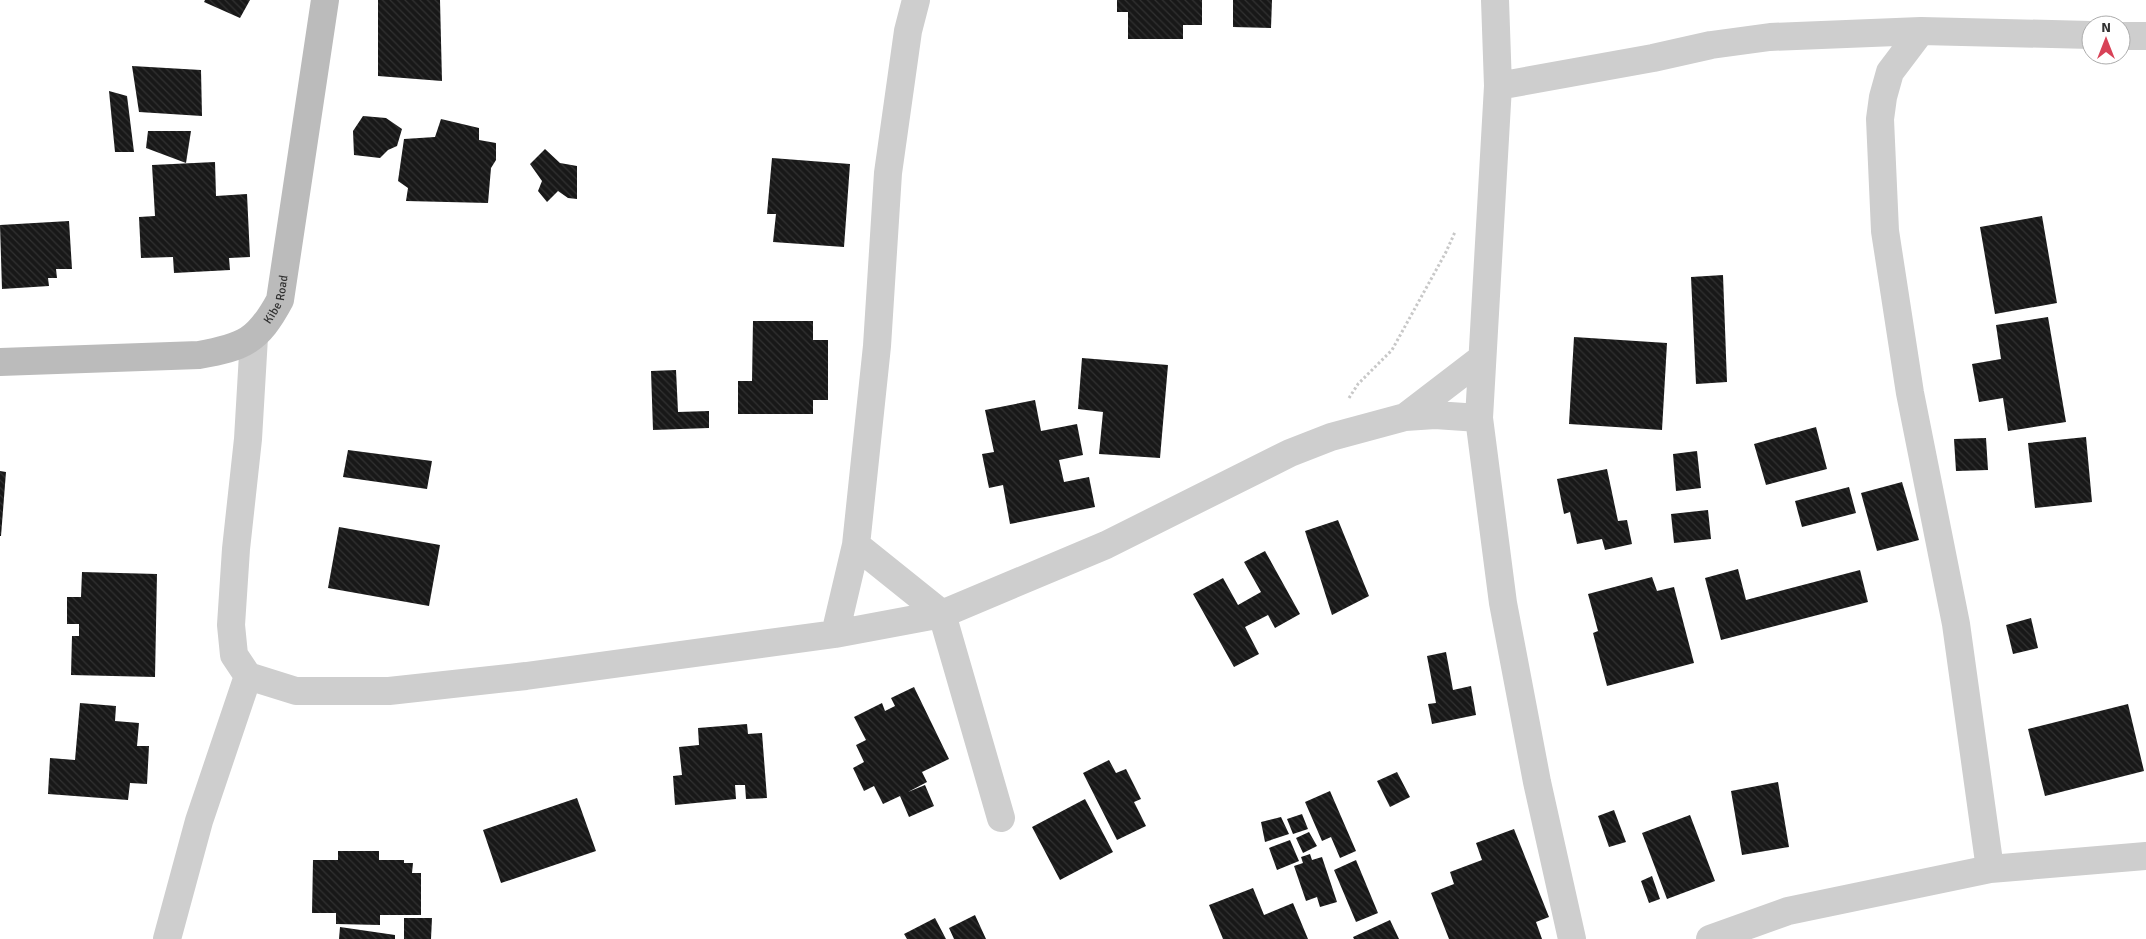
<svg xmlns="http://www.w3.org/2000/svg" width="2146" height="939" font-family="Signika,sans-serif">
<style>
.building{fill:url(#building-back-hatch)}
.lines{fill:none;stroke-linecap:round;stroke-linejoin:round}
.path{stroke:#c8c8c8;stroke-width:3;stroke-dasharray:2.5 2.5;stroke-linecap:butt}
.street{stroke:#cecece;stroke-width:28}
.secondary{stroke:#bbb;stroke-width:28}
.labels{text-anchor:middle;stroke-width:5;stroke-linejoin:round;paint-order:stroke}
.street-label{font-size:12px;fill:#313131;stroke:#fff}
</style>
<defs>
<pattern id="building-back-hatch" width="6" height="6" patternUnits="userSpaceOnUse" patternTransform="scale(1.25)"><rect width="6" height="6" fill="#181818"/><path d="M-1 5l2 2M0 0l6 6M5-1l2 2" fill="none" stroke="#313131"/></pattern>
</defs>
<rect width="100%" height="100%" fill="#fff"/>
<path class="building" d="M205 0H250L240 18 204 2Z
M378 0H440L442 81 378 76Z
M1117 0H1202V25H1183V39H1128V12H1117Z
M1233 0H1272L1271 28 1233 27Z
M132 66 201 70 202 116 139 112Z
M109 91 127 96 134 152H115Z
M363 116 386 118 402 129 397 146 388 150 380 158 354 155 353 131Z
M441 119 479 128V140L496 143V160L491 168 488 203 406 201 408 188 398 181 404 139 435 137Z
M148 131H191L186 163 146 148Z
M545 149 560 163 577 166V199L568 198 558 191 547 202 538 191 542 181 530 164Z
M772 158 850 164 844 247 773 242 776 214H767Z
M215 162 216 196 247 194 250 257 229 258 230 270 174 273 173 257 141 258 139 217 155 216 152 165Z
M2042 216 2057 303 1995 314 1980 227Z
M69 221 72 269H56L57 278H48L49 286 2 289 0 225Z
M1723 275 1727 382 1696 384 1691 277Z
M2048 317 2066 422 2008 431 2003 398 1979 402 1972 364 2001 359 1996 325Z
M753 321H813V340H828V400H813V414H738V381H752Z
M1574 337 1667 343 1662 430 1569 424Z
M1082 358 1168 365 1160 458 1099 454 1103 412 1078 409Z
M676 370 678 412 709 411V428L653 430 651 371Z
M1035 400 1041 431 1077 424 1083 455 1059 460 1064 482 1089 477 1095 507 1010 524 1003 485 989 488 982 454 994 452 985 410Z
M1816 427 1827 469 1766 485 1754 444Z
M2086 437 2092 502 2035 508 2028 443Z
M1986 438 1988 470 1956 471 1954 439Z
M348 450 432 461 427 489 343 477Z
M1697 451 1701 488 1676 491 1673 454Z
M1607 469 1618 521 1627 520 1632 544 1605 550 1602 539 1577 544 1570 512 1564 514 1557 479Z
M0 471 6 472 1 536H0Z
M1902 482 1919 540 1877 551 1861 493Z
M1849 487 1856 513 1802 527 1795 501Z
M1708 510 1711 539 1674 543 1671 514Z
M1338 520 1369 596 1332 615 1305 531Z
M339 527 440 545 429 606 328 588Z
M1265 551 1300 614 1275 628 1268 615 1245 627 1259 654 1234 667 1193 594 1223 578 1238 605 1261 592 1244 562Z
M1738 569 1746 600 1860 570 1868 602 1721 640 1705 578Z
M82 572 157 574 155 677 71 675 72 636H79V624H67V597H81Z
M1652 577 1657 591 1674 587 1694 663 1607 686 1593 633 1598 631 1588 594Z
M2031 618 2038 648 2013 654 2006 625Z
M1446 652 1453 690 1471 686 1476 715 1432 724 1428 704 1436 703 1427 656Z
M914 687 949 759 922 772 927 782 908 792 925 785 934 806 909 817 900 796 883 804 874 786 864 791 853 768 864 762 856 745 866 740 854 717 882 703 885 711 895 706 891 698Z
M80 703 116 706 115 721 139 723 137 746H149L147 784 130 783 128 800 48 794 50 758 75 760Z
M2128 704 2144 771 2045 796 2028 729Z
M747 724 748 734 762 733 767 798 746 799 745 785H735L736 799 675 805 673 776 682 775 679 747 699 745 698 728Z
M1109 760 1116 773 1126 769 1141 799 1134 802 1146 826 1117 840 1083 773Z
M1397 772 1410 797 1390 807 1377 781Z
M1778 782 1789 847 1742 855 1731 791Z
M1330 791 1356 851 1340 858 1331 837 1322 841 1305 802Z
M577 798 596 851 501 883 483 830Z
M1085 799 1113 852 1060 880 1032 827Z
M1614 810 1626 842 1609 847 1598 816Z
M1302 814 1308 829 1293 834 1287 819Z
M1690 815 1715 881 1667 899 1642 833Z
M1281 817 1289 834 1265 842 1261 822Z
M1514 829 1549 917 1536 922 1542 939H1449L1431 893 1454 884 1450 872 1482 860 1476 843Z
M1309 832 1317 846 1303 853 1296 838Z
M1290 840 1299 861 1277 870 1269 848Z
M338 851H379V860H404V863H413L412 873H421V915H380V925L336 924V913H312L313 860H338Z
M1310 854 1312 860 1322 857 1337 902 1320 907 1317 897 1306 901 1294 866 1303 863 1301 857Z
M1356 860 1378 913 1356 922 1334 870Z
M1652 876 1660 899 1649 903 1641 881Z
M1253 888 1264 915 1293 903 1308 939H1223L1209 905Z
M975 915 986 939H954L949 928Z
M404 918H432L431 939H404Z
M935 918 946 939H907L904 934Z
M1390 920 1399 939H1354L1353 937Z
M340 927 395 935V939H339Z"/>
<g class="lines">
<path class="path" d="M1349 398 1358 384 1392 350 1446 252 1455 232"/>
<path class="street" d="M1495 0 1498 86 1479 418 1503 603 1537 782 1572 939
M1921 31 1890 72 1883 97 1880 119 1885 231 1910 393 1956 624 1990 869
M2121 36H2146
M1498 86 1653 58 1711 45 1770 37 1921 31 2091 35
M254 337 248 439 236 549 231 625 234 655 248 676 296 691H389L526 676 835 634 942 614 1106 545 1290 453 1331 437 1405 417 1435 415 1479 418
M1405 417 1482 358
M856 545 942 614 1001 818
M835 634 856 545 877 346 888 173 908 31 916 0
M167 939 199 821 248 676
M1710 939 1788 911 1990 869 2146 856"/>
<path class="secondary" id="s1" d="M0 362 199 355C244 347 258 341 280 300L325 0"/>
</g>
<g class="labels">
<g class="street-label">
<text dy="4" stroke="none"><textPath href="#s1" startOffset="302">Kibe Road</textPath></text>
</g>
</g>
<g transform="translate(2106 40)"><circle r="24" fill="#ffffff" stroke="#adadad"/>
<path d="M0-4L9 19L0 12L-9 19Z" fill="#d84257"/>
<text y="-8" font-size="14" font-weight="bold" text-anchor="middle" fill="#313131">N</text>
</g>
</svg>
